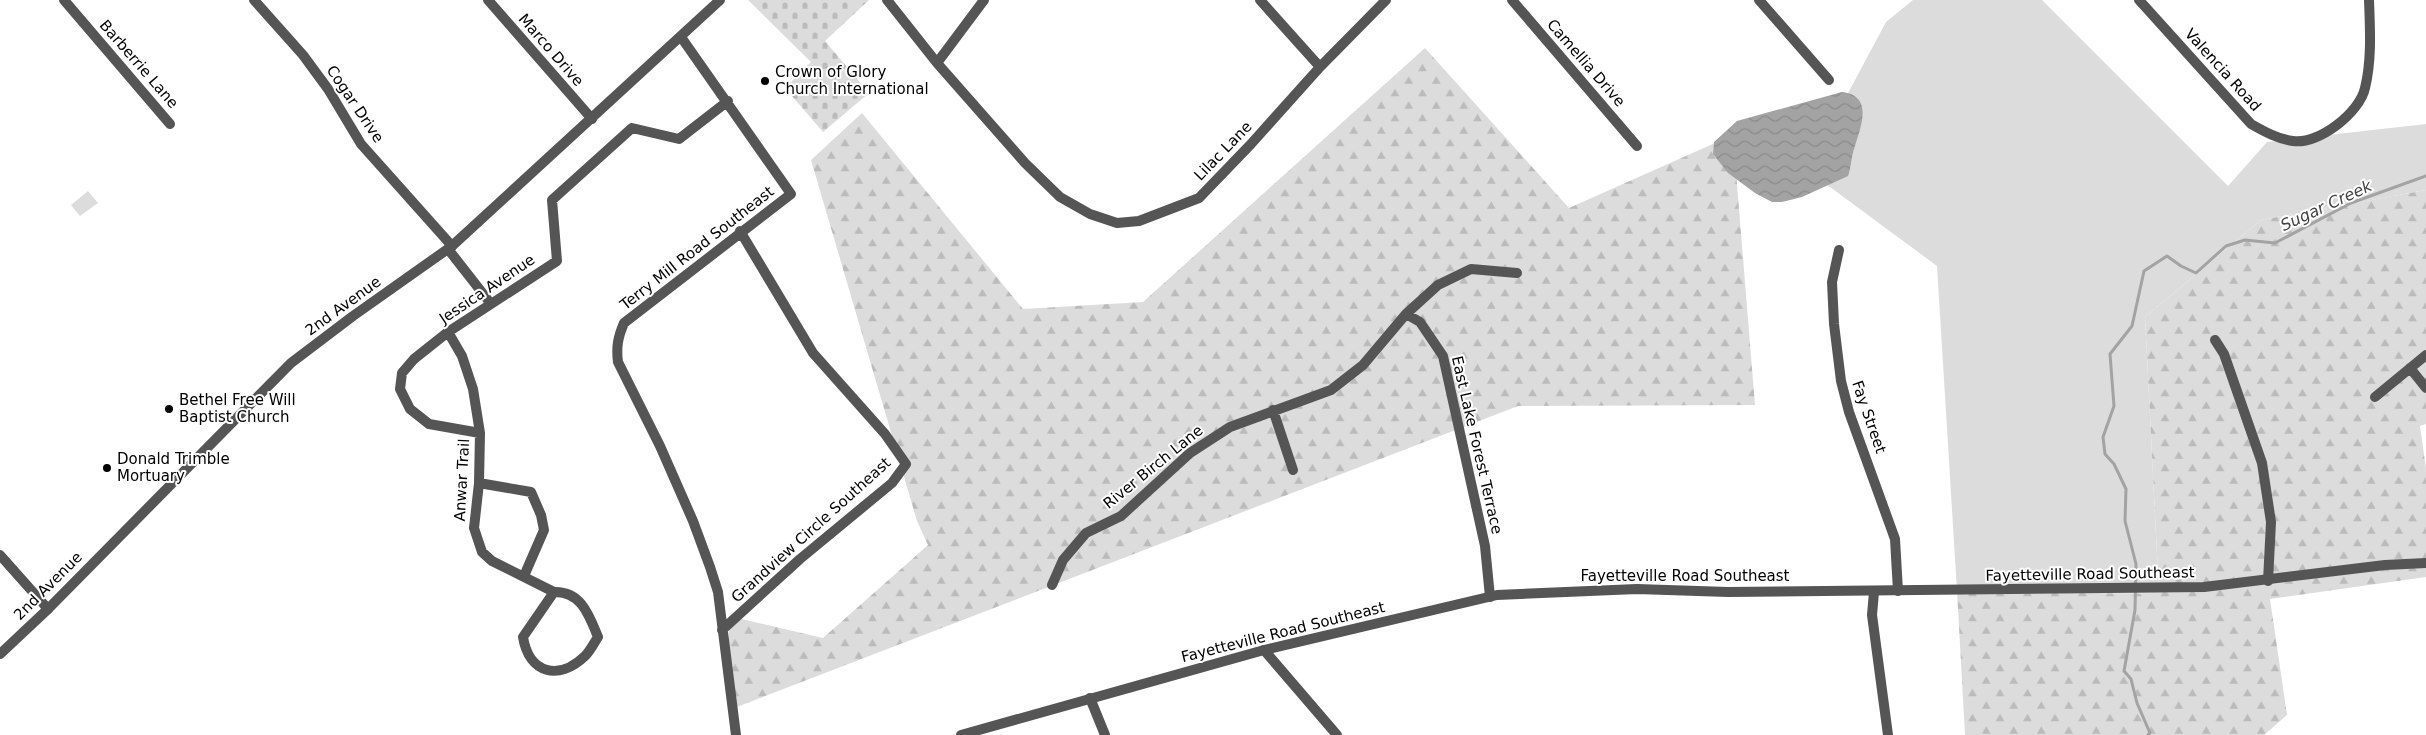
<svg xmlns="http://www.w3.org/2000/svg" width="2426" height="735" font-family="'DejaVu Sans',sans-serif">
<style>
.green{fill:#dcdcdc}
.forest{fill:url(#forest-firs)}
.cemetery{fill:url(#cemetery-stones)}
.water{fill:url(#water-waves)}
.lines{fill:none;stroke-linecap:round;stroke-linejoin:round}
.stream{stroke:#a3a3a3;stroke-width:3}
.minor{stroke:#555;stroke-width:10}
.tertiary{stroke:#555;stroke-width:10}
.poi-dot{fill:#000;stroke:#fff;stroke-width:2}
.labels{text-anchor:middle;stroke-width:4;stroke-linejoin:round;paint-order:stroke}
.street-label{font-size:15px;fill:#000;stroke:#fff}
.poi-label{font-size:15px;fill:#000;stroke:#fff;text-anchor:start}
.water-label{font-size:16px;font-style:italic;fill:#444;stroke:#fff}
</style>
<defs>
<pattern id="forest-firs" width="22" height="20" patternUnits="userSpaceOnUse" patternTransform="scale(1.25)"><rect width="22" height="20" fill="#dcdcdc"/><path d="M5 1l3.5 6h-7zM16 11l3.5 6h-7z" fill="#bbb"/></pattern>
<pattern id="cemetery-stones" width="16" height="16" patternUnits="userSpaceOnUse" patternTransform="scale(1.25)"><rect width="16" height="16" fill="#dcdcdc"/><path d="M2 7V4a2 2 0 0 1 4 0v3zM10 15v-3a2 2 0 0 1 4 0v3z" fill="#bbb"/></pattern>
<pattern id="water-waves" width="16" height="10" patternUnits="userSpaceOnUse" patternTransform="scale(1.25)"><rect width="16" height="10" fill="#a3a3a3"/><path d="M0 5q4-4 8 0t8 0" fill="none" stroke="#8b8b8b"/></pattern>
</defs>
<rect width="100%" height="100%" fill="#fff"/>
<path class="green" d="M1913 0H2042L2228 186 2267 142 2426 124V190L2261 220 2145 317 2159 594 1957 591 1937 266 1807 170 1886 22Z
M88 191 98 203 80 216 71 205Z"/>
<path class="forest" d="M1425 48 1569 208 1733 135 1755 405 1518 406 729 710V616L823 638 928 545 917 521 811 160 862 113 1023 309 1143 302Z
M2426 190V424L2420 426 2426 469V577L2270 599 2287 715 2264 735H1965L1957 591 2159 594 2145 317 2261 220Z"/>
<path class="cemetery" d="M748 0H869L825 41 869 93 823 132 785 88 811 62Z"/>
<path class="water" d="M1842 92C1875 96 1860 128 1854 149 1851 158 1851 168 1848 176L1802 197 1782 202H1772L1755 193 1728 173 1713 154 1714 142 1737 121Z"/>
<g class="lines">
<path class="stream" d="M2148 735 2150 733 2137 703 2131 679 2124 671 2135 610 2136 564 2125 521 2126 489 2114 464 2105 454 2103 437 2114 406 2110 354 2132 326 2144 271 2167 256 2181 266 2196 273 2226 246 2245 240 2275 243 2351 203 2426 176"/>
<path class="minor" d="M64 0 170 124
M254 0 303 55 328 89 361 144 452 246
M488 0 592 119
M887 0 937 63 1025 163 1060 197 1090 214 1117 223 1139 221 1199 198 1251 144 1320 67 1386 0
M1260 0 1320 67
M1512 0 1637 146
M1759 0 1829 80
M2139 0 2251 124C2265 132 2278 139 2293 141 2319 145 2360 112 2365 88 2372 60 2370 28 2369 0
M681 37 791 194 624 323C618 337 616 347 618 362L660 446 693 521 710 567 718 592 736 735
M937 63 984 0
M448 249 491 304
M1839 250 1832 282 1834 324 1841 381 1849 412 1895 539 1898 591
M1406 314 1420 322 1443 356 1485 546 1490 597
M448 332 462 356 473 389 480 433 479 483 474 528 482 552 492 561 554 592C581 591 589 615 598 637 594 643 590 651 585 656 559 681 529 674 523 637L554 592
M2215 340 2224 354 2262 463 2271 522 2268 581
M2410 368 2426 388
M2375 397 2426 355
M1273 410 1293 470
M480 433 429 424 410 409 400 389 402 373 414 359 448 332 557 261 552 200 632 128 679 139 728 101
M479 483 531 492 541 515 544 530 524 576
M0 555 48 609
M1052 585 1063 560 1086 533 1121 516 1190 453 1230 427 1331 390 1363 365 1406 314 1438 285 1471 269 1517 273
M1874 592 1872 615 1888 735
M722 630 800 559 892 483 906 464 885 434 813 353 740 231
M1264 650 1337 735
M1090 698 1105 735"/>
<path class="tertiary" d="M0 654 48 609 291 363 353 316 452 246 720 0
M961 735 1264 650 1497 595 1637 589 1728 592 2204 587 2385 565 2426 563"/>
</g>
<g class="poi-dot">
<circle cx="765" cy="81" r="5"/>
<circle cx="169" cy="409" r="5"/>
<circle cx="107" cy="468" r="5"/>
</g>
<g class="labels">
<g class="street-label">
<text transform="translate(551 50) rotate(49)" y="5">Marco Drive</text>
<text transform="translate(1586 63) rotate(49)" y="5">Camellia Drive</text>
<text transform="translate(139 64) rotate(49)" y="5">Barberrie Lane</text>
<text transform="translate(2223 70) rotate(48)" y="5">Valencia Road</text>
<text transform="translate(355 104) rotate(56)" y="5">Cogar Drive</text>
<text transform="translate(1223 151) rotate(-46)" y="5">Lilac Lane</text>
<text transform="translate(697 248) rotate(-38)" y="5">Terry Mill Road Southeast</text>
<text transform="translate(487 289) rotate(-34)" y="5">Jessica Avenue</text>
<text transform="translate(343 306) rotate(-36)" y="5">2nd Avenue</text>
<text transform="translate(1869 417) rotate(71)" y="5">Fay Street</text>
<text transform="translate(1477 445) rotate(77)" y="5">East Lake Forest Terrace</text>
<text transform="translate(1153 467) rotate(-39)" y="5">River Birch Lane</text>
<text transform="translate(462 480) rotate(-87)" y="5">Anwar Trail</text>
<text transform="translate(811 530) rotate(-42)" y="5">Grandview Circle Southeast</text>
<text transform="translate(2090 574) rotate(-1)" y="5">Fayetteville Road Southeast</text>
<text x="1685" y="581">Fayetteville Road Southeast</text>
<text transform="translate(48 586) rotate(-45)" y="5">2nd Avenue</text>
<text transform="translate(1283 632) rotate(-14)" y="5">Fayetteville Road Southeast</text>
</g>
<g class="poi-label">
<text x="775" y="77">Crown of Glory<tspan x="775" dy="17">Church International</tspan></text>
<text x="179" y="405">Bethel Free Will<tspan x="179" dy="17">Baptist Church</tspan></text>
<text x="117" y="464">Donald Trimble<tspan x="117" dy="17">Mortuary</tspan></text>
</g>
<g class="water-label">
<text transform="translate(2326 205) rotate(-25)" y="6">Sugar Creek</text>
</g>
</g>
</svg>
